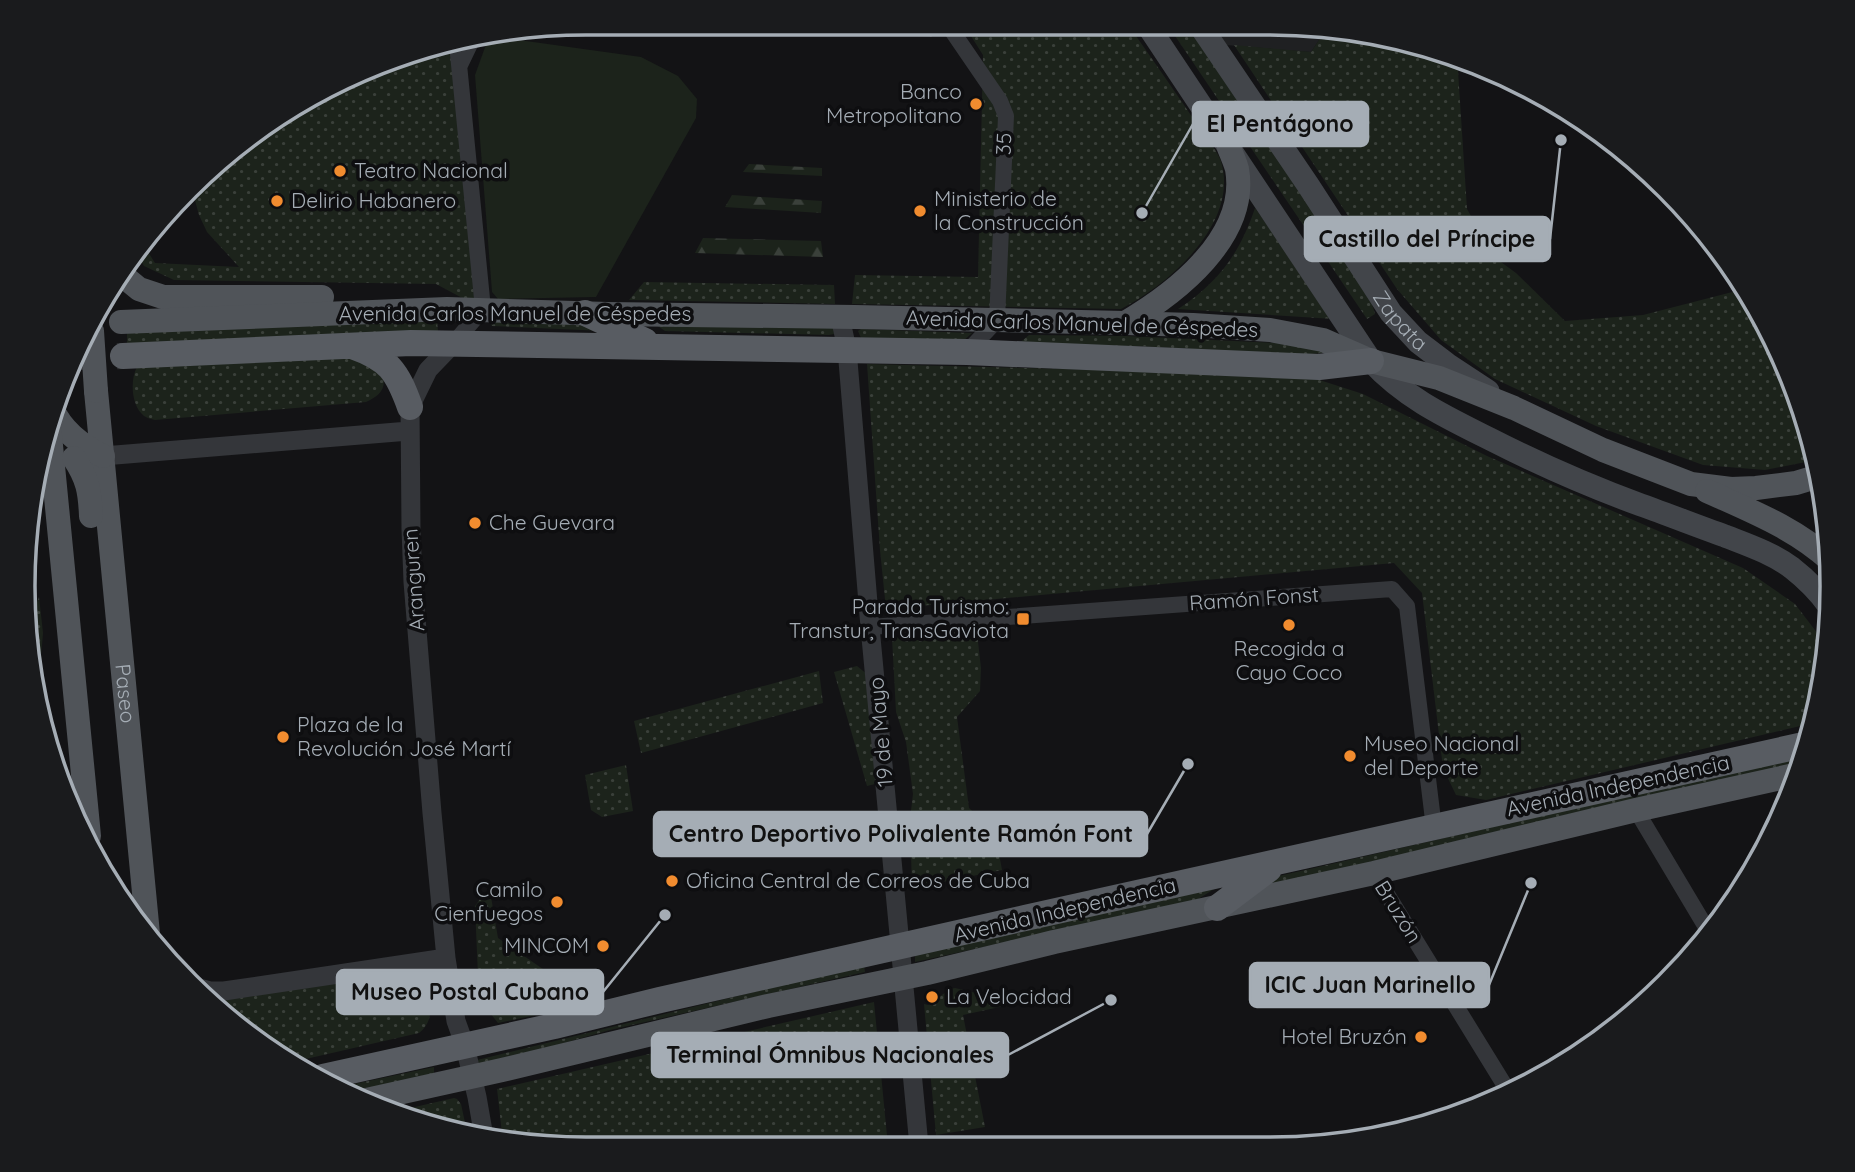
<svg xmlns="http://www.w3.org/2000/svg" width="1855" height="1172" font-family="Quicksand,sans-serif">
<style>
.built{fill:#1f2022}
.industrial{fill:url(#industrial-grid)}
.grass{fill:url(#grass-dots)}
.forest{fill:url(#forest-firs)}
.pitch{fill:#1c231b}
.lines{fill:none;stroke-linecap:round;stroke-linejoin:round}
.trunk-tunnel{stroke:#303235;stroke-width:26;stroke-dasharray:26 13;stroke-linecap:butt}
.minor{stroke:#34363a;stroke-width:16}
.tertiary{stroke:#34363a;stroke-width:19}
.secondary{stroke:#42454a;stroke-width:23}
.primary{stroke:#505459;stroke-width:24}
.trunk{stroke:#585c62;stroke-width:26}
.primary-bridge{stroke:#505459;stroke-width:24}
.poi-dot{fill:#f18c2f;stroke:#0e0e10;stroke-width:2.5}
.labels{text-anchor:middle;stroke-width:7;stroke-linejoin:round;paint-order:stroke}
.poi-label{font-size:21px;fill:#a5adb5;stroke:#0e0e10;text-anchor:start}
.street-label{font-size:21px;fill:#a5adb5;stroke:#0e0e10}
.rim{fill:none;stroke:#a5adb5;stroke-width:3.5}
.leader{fill:none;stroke:#a5adb5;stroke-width:2.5}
.callout-dot{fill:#a5adb5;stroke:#0e0e10;stroke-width:2.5}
.callout{fill:#a5adb5;stroke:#a5adb5;stroke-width:2.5}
.callout-label{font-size:23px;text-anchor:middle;font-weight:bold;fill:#111}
</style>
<defs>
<pattern id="industrial-grid" width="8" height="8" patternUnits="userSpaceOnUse" patternTransform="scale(1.75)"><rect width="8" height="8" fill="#1f2022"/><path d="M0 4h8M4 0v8" fill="none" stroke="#3d3e40"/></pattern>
<pattern id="grass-dots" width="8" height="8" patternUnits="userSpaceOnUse" patternTransform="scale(1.75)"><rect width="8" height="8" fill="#1c231b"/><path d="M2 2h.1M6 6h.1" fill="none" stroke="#3a403a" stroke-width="1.8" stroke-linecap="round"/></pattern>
<pattern id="forest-firs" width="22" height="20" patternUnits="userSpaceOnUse" patternTransform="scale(1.75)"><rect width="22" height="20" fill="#1c231b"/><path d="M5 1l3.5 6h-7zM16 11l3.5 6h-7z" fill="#3a403a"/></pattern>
</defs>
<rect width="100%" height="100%" fill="#131315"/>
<path class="built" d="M1201 27 1327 28 1311 52 1213 44Z"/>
<path class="industrial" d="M743 24 924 25 932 37Z"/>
<path class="grass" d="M964 25 1129 26C1154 62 1179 97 1203 133 1209 142 1220 154 1222 165 1237 225 1168 285 1121 309L852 304 855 275 978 277 983 55Z
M1169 27H1192L1367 287 1375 314 1367 319Z
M1327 28H1343L1447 56 1458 71 1467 209 1494 257 1516 273 1565 321 1643 315 1744 289 1774 337 1813 440 1816 460 1765 470 1703 465 1596 426 1495 379 1441 340 1397 289 1234 45 1311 52Z
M479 40 459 67 483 309 436 284 174 280 144 266 135 250 141 241 155 263 239 267 207 232 199 215 193 193 273 118 405 53Z
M1255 208 1334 319 1178 309C1218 283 1240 253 1255 208Z
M644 282 834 285 835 304 629 300Z
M497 318 585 323 605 331 492 326 490 323Z
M437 320 438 331 127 345V333Z
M652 322 831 326 835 330 834 334 829 335 665 331Z
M861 329 972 333 962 342 861 338 858 331Z
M1029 335 1126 336 1278 343 1331 352 1302 355 1137 346 1017 345Z
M361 357 384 380C384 393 376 397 366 402L155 420C151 419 147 418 144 416 131 406 130 380 137 367Z
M867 364 1304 375 1363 394 1487 456 1743 568 1795 604 1828 647 1827 659 1813 723 1486 800 1456 795 1443 768 1422 593 1394 563 886 609 880 550Z
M39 597 43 633 39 680 43 735 31 617Z
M962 628 977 633 981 668 980 691 957 717 969 808 995 832 1002 870 912 888 910 819 913 794 906 742 896 712 892 638Z
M857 666 868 675 879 783 867 786 834 672Z
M819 671 823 703 641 753 634 721Z
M1805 755 1803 765 1256 890 1279 876Z
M626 765 633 811 602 817 591 810 585 775Z
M1219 886 1195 901 915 962V954Z
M491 897 498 938 556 978 560 1010 498 1023 479 999 475 906 480 899Z
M864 965 865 972 610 1030 482 1066H479L477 1060Z
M420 967C428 977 433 1007 429 1019 427 1025 424 1029 419 1033L297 1061 215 1010 211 1005 220 997Z
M955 988 1018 1003 963 1015 985 1127 936 1135 924 1004 928 1005 946 992 945 990Z
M874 1002 888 1146 513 1144 503 1142 497 1089Z
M434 1067V1076L352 1095 340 1087Z
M454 1098 457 1099 461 1104 467 1132 393 1112Z"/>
<path class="forest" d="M749 164 822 168V176L743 172Z
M732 195 822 201 821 213 725 207Z
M703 238 821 241 823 257 695 253Z"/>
<path class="pitch" d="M498 37 641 57 678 76 697 99 696 118 596 297 498 299 492 292 475 75 488 39Z"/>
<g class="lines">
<path class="trunk-tunnel" d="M78 357 123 356"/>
<path class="minor" d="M948 25 1000 101 1006 116 997 320 967 352
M460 65 471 42
M453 344 483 309 457 44
M870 627 1392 589 1407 606 1434 828
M1636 810 1710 934
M1374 873 1510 1094"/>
<path class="tertiary" d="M840 317 847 349 870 627 919 1146
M453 344 428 370 410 407 411 529 413 582 432 813 446 958 456 1021 465 1046 477 1097 484 1137
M103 456 409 431
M195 987 210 991H224L446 958"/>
<g class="secondary">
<path d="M1148 26 1371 361C1405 398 1446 417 1490 439 1539 464 1589 486 1641 505 1669 515 1697 526 1725 536 1748 545 1772 553 1792 568 1806 579 1819 592 1829 606"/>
<path id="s1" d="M1201 27 1308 185 1391 313 1418 342 1447 364 1488 391"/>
</g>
<g class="primary">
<path d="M122 275 139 289 163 297H322"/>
<path d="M121 322 447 309 608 314 855 317 1125 323 1193 325 1270 330 1323 340 1371 361 1439 378 1514 408 1603 450 1691 484 1731 489 1756 488 1796 483 1819 476"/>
<path d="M1125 323C1176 293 1249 237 1237 169 1235 162 1232 155 1229 148"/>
<path id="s2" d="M96 391 148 934"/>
<path d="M52 408C62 431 80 445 103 456"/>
<path d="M49 425 89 836"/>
<path d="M74 458C88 479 90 492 91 516"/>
<path d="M1707 491C1751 511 1795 528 1831 561"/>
<path d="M362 1101 502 1070 768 1006 927 973 1054 942 1374 873 1636 810 1799 774"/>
</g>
<path class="trunk" d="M585 313 645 341
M352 346C389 359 397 371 410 407
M123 356 411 343 967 352 1319 367 1371 361
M1217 908 1269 869
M323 1077 554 1026 660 1000 1025 918 1808 744"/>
<path class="primary-bridge" d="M92 331 96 391"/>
</g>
<g class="poi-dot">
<circle cx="976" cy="104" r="7"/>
<circle cx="340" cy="171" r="7"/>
<circle cx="277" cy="201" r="7"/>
<circle cx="920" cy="211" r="7"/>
<circle cx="475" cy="523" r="7"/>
<rect x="1016" y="612" width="14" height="14" rx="3.5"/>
<circle cx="1289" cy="625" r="7"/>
<circle cx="283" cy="737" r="7"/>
<circle cx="1350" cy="756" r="7"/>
<circle cx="672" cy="881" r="7"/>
<circle cx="557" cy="902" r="7"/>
<circle cx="603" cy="946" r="7"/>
<circle cx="932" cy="997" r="7"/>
<circle cx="1421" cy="1037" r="7"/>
</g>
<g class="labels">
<g class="poi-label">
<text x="962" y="99" text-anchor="end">Banco<tspan x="962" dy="24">Metropolitano</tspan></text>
<text x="354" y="178">Teatro Nacional</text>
<text x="934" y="206">Ministerio de<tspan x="934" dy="24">la Construcción</tspan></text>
<text x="291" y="208">Delirio Habanero</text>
<text x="489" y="530">Che Guevara</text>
<text x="1009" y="614" text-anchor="end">Parada Turismo:<tspan x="1009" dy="24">Transtur, TransGaviota</tspan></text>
<text x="1289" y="656" text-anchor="middle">Recogida a<tspan x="1289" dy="24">Cayo Coco</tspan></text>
<text x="297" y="732">Plaza de la<tspan x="297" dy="24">Revolución José Martí</tspan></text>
<text x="1364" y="751">Museo Nacional<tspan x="1364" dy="24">del Deporte</tspan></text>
<text x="686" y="888">Oficina Central de Correos de Cuba</text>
<text x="543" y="897" text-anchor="end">Camilo<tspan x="543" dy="24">Cienfuegos</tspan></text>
<text x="589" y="953" text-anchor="end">MINCOM</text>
<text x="946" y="1004">La Velocidad</text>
<text x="1407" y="1044" text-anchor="end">Hotel Bruzón</text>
</g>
<g class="street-label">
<text transform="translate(1004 144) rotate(-87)" y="7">35</text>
<text x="515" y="321">Avenida Carlos Manuel de Céspedes</text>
<text dy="7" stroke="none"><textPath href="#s1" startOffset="355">Zapata</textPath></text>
<text transform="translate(1082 324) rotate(2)" y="7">Avenida Carlos Manuel de Céspedes</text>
<text transform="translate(414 580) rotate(-94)" y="7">Aranguren</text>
<text transform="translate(1254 599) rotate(-4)" y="7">Ramón Fonst</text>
<text dy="7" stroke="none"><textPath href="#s2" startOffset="304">Paseo</textPath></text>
<text transform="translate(881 732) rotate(-95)" y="7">19 de Mayo</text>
<text transform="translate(1618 786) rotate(-12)" y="7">Avenida Independencia</text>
<text transform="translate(1065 910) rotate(-13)" y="7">Avenida Independencia</text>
<text transform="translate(1398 912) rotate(58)" y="7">Bruzón</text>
</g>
</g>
<path d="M0 0H1855V1172H0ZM586 35H1269A551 551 0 0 1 1820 586V586A551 551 0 0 1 1269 1137H586A551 551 0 0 1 35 586V586A551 551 0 0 1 586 35Z" fill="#1a1b1d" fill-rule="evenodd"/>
<path class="rim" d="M586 35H1269A551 551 0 0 1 1820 586V586A551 551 0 0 1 1269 1137H586A551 551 0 0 1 35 586V586A551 551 0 0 1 586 35Z"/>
<path class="leader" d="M1142 213L1193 124M1561 140L1550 239M1188 764L1147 834M1531 883L1489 985M665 915L603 992M1111 1000L1008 1055"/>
<g class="callout-dot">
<circle cx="1142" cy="213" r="7"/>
<circle cx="1561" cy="140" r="7"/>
<circle cx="1188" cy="764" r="7"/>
<circle cx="1531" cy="883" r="7"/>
<circle cx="665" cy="915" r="7"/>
<circle cx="1111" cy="1000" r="7"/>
</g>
<g class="callout">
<rect x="1193" y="102" width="175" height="44" rx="7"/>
<rect x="1305" y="217" width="245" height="44" rx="7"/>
<rect x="654" y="812" width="493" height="44" rx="7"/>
<rect x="1250" y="963" width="239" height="44" rx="7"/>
<rect x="337" y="970" width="266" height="44" rx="7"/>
<rect x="652" y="1033" width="356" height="44" rx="7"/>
</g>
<g class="callout-label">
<text x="1280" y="132">El Pentágono</text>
<text x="1427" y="247">Castillo del Príncipe</text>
<text x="901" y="842">Centro Deportivo Polivalente Ramón Font</text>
<text x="1370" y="993">ICIC Juan Marinello</text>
<text x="470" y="1000">Museo Postal Cubano</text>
<text x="830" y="1063">Terminal Ómnibus Nacionales</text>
</g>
</svg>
